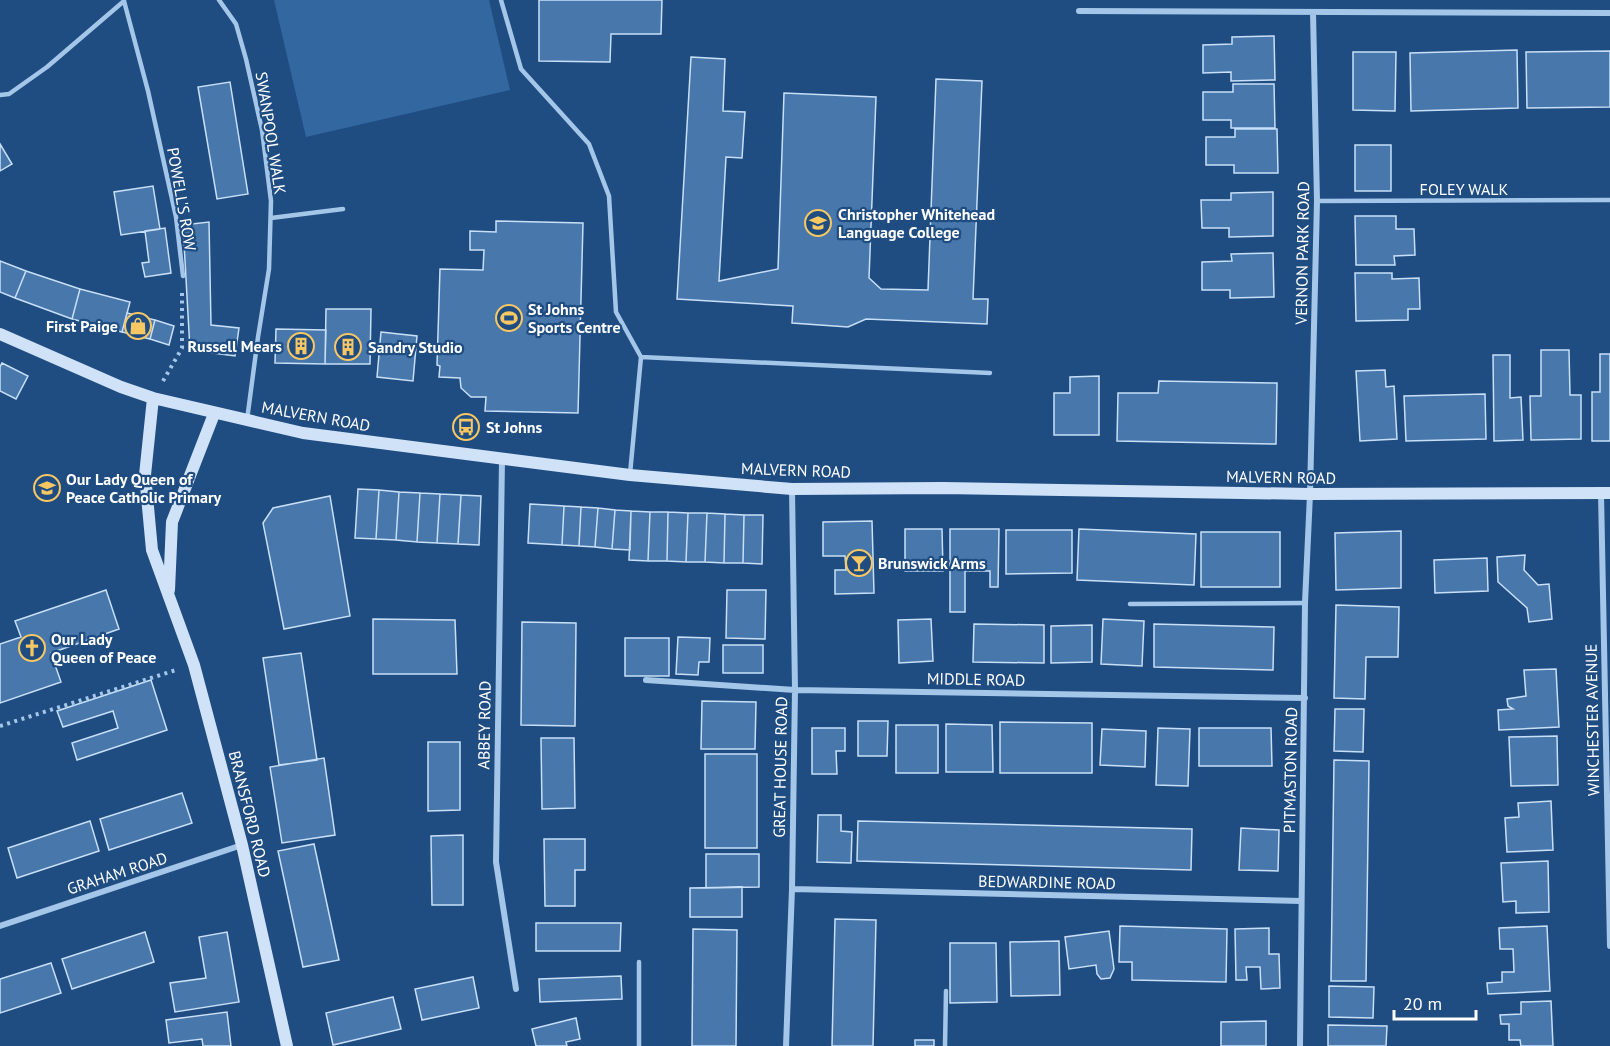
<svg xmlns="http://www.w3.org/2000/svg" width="1610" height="1046" font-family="'PT Sans',sans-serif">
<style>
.pitch{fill:#3267a0}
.building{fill:#4777ab;stroke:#c8dff7;stroke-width:1.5}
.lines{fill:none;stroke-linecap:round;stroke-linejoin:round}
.path{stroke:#a4c6e9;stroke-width:4;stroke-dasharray:3 4.5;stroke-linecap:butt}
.service{stroke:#a4c6e9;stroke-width:4.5}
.minor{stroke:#a4c6e9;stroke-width:6}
.secondary{stroke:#cfe2f7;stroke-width:12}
.labels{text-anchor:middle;stroke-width:4.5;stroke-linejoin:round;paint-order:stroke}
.street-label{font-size:16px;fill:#fff;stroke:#1f4d82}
.poi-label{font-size:16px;font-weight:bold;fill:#fff;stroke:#1f4d82;text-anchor:start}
</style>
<rect width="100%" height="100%" fill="#1f4d82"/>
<path class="pitch" d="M274 0H489L510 90 306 137Z"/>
<path class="building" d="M539 0H662L661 34H611L610 62 539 61Z
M1274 36 1275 80 1231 81V72L1203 73V45L1232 44V37Z
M1517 50 1518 108 1411 111 1410 53Z
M1610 51V107L1527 108 1526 52Z
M1353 52H1396L1395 111 1353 110Z
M691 57 725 59 723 111 745 112 742 158 726 157 719 281 778 269 784 93 876 97 869 278 881 289 928 290 936 79 982 81 973 299H988L987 324 866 319 848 327 792 323 793 306 677 299Z
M230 82 248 194 217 199 198 87Z
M1233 84H1274L1275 128H1231V120H1203V92H1233Z
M1235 129H1277L1278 173H1234V165H1206V137H1235Z
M0 144 12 164 0 171Z
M1355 145H1391V191H1355Z
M153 186 160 229 121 235 114 192Z
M1273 192V236L1229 237V228H1202L1201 200H1231V193Z
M1355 216H1396V229H1414L1415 255 1394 256 1395 265H1356Z
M496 221 583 223 578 413 485 411 486 397H471L461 388 460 378 439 377 440 366 437 365 440 269 483 270 484 250H470V231L496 232Z
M209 222 211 325 239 328 235 356 190 350 183 225Z
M165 228 171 273 145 277 142 263 149 262 145 231Z
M1273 253 1274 297 1230 298V290H1202V262L1232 261 1231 254Z
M0 261 26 271 15 298 0 292Z
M26 271 80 289 72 319 15 298Z
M1355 273H1392V279L1419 278 1420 309H1408V320L1356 321Z
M80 289 130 302 122 332 72 319Z
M326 309H371L370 364H325Z
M127 313 155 320 150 339 122 332Z
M155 320 174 326 169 345 150 339Z
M276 329 326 330 325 364 275 363Z
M381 332 417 336 413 381 377 377Z
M1541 350H1569L1570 395H1581V439L1531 440 1530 396H1541Z
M1600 354H1610V441H1592V392H1600Z
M1493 355H1510V398L1521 397 1523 440 1494 441Z
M2 363 28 376 16 399 0 391V367Z
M1385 370 1386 387 1394 386 1397 439 1360 441 1356 371Z
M1099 376V435H1054V393H1070V377Z
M1159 381 1277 383 1276 444 1117 441 1118 393H1158Z
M1485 394 1486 439 1406 441 1404 396Z
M358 489 379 490 376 539 355 538Z
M379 490 399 492 396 540 376 539Z
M399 492 420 493 417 542 396 540Z
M420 493 440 494 437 543 417 542Z
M440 494 461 495 458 544 437 543Z
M461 495 481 496 479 545 458 544Z
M330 496 350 616 284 629 263 523 273 508Z
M530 504 564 506 562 545 528 543Z
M564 506 581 507 579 546 562 545Z
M581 507 598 508 595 547 579 546Z
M598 508 615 510 612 549 595 547Z
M615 510 631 511 630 550 612 549Z
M631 511 650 512 648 561 629 560Z
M650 512H668L667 561H648Z
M668 512 688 513 686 562 667 561Z
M688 513H707L705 562H686Z
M707 513 725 514 724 563 705 562Z
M725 514 744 515 743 563H724Z
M744 515H763L762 564 743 563Z
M872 521 874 593 835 594V570H846L845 556H823V522Z
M905 529H942L943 571H905Z
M950 529H999L998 587H990V571H965V612H950Z
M1079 529 1196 534 1194 585 1077 580Z
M1006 530H1072V573L1006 574Z
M1401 531V588L1336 590 1335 533Z
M1201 532H1280V587H1201Z
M1525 555 1524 570 1538 585 1549 584 1552 619 1529 622 1527 608 1498 582 1497 557Z
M1487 558 1488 591 1435 593 1434 560Z
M106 590 119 629 51 653 61 682 0 703V644L21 637 15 621Z
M727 590H766L765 639 726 638Z
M1336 605 1399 607 1398 657H1366L1365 699 1334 698Z
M373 619 455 620 457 674H373Z
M931 619 933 661 899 663 898 620Z
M1103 619 1144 621 1142 666 1101 664Z
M522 622 576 623 575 726 521 725Z
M974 624 1044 625V663L973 662Z
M1154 624 1274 627 1273 670 1154 667Z
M1092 625V662L1051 663V626Z
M678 637 710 638 709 662H699L698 675 676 674Z
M625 638H669V676H625Z
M723 645H763V673H723Z
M301 653 317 760 279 765 263 658Z
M1556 669 1559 727 1499 730 1498 710 1513 709 1508 706 1507 699 1526 696 1524 670Z
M151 680 167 730 77 760 72 743 118 728 113 711 63 727 57 711Z
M702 701 756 702 755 749H701Z
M1335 709H1364L1363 752 1334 751Z
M858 721H888L887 756H858Z
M1000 722 1092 723V773H1000Z
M946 724 992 725 993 772H946Z
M896 725H938V773H896Z
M812 728H845V751H836L837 774H812Z
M1158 728 1190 729 1188 786 1156 785Z
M1199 728H1271L1272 766H1199Z
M1102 729 1146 731 1145 767 1100 765Z
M1557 736 1558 785 1511 786 1509 737Z
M541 738H574L575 808 542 809Z
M428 742H460V810L428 811Z
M705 754H757V848H705Z
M324 758 335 835 282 843 270 767Z
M1334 760 1369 761 1366 981H1331Z
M182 793 192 823 109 850 100 819Z
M1551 801 1553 850 1507 852 1505 818 1519 817 1518 803Z
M818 815H841V831L852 832 851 863 817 862Z
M90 821 99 851 17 878 8 848Z
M858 821 1192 829 1191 870 857 861Z
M1241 828 1279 830 1278 871 1239 870Z
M463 835V905H432L431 836Z
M544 839H585V870H575V906H545Z
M314 844 339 960 303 967 278 851Z
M706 854H759V887L706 888Z
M1548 861 1549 912 1516 913V901L1503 902 1501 863Z
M742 887V917H690V888Z
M835 919 876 920 873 1046H832Z
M536 923H621L620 951H536Z
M1120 926 1227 929 1226 982 1132 980V962H1119Z
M1547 926 1550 991 1488 994 1487 983 1502 982V972H1514L1513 949H1500L1499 928Z
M1269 928V954H1279L1280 988 1261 989 1260 967H1246L1247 980H1236L1235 929Z
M693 929 737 930 736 1046H692Z
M1109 931 1114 969 1110 978 1101 979 1097 974 1096 965 1069 969 1065 937Z
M145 932 154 962 72 989 62 959Z
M227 932 239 1002 175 1012 170 983 206 978 199 937Z
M1059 941 1060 995 1011 996 1010 942Z
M950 943H996L997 1002 950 1003Z
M51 963 61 993 0 1013V979Z
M621 976 622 999 540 1002 539 979Z
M473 977 479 1008 422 1020 415 989Z
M1329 986 1374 987 1373 1018 1329 1017Z
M393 997 401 1029 333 1045 326 1013Z
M1551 1001 1553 1046H1521L1520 1040H1509V1024H1501L1500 1015 1521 1014V1002Z
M227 1012 231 1046H203L202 1039 169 1043 166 1020Z
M576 1018 580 1039 566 1042 567 1046H536L532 1029Z
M1266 1021V1046H1221V1022Z
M1328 1025 1387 1026 1386 1046H1328Z
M915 1040H934V1046H915Z"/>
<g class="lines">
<path class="path" d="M163 381 182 348V292
M0 726 176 670"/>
<path class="service" d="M219 0 236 24 246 59 262 130 271 201 269 269 258 337 247 420
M501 0 521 69 589 144 609 196 616 312 641 357 630 474
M124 1 148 91 176 217 183 276
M0 95 9 94 47 67 124 1
M1317 201 1610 200
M271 218 343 209
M641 357 990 373
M1130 604 1305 603
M639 962V1046
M945 1046 946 991"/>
<path class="minor" d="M1079 11 1610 13
M502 460 496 862 516 989
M1601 493 1610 946
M646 680 795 690 1305 698
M792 889 1301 901
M0 926 242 845
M786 1046 792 889 795 690 792 489
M1300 1046 1305 603 1310 494 1317 201 1313 12"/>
<path class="secondary" d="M0 334 121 387 153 398 303 433 630 475 792 489 943 488 1310 494 1610 493
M153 398 145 475 152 550 194 665 242 845 287 1046
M169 590 172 522 214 414"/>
</g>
<defs>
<symbol id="school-ring" viewBox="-11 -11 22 22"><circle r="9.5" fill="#1f4d82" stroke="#f7c764" stroke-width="1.5"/><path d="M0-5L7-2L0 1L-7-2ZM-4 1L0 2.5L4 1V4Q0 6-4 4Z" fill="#f7c764"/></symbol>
<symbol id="stadium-ring" viewBox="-11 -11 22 22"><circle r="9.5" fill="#1f4d82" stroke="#f7c764" stroke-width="1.5"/><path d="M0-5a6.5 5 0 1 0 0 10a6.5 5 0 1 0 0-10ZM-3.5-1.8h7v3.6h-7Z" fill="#f7c764"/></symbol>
<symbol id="shop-ring" viewBox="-11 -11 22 22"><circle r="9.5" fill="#1f4d82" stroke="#f7c764" stroke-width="1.5"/><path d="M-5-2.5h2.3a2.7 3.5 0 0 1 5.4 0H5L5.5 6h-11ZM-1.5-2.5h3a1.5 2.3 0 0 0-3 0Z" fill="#f7c764"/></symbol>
<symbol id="building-ring" viewBox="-11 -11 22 22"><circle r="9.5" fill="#1f4d82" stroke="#f7c764" stroke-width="1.5"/><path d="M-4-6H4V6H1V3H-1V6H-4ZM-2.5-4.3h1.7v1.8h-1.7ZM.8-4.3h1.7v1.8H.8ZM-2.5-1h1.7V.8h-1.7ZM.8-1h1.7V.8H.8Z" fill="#f7c764"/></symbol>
<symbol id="bus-ring" viewBox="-11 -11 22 22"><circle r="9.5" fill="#1f4d82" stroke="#f7c764" stroke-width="1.5"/><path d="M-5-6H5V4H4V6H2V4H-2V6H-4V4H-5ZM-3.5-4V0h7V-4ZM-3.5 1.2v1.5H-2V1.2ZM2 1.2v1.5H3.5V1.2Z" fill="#f7c764"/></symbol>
<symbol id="bar-ring" viewBox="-11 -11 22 22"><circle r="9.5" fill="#1f4d82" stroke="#f7c764" stroke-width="1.5"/><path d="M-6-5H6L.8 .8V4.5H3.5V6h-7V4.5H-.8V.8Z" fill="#f7c764"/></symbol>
<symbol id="church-ring" viewBox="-11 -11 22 22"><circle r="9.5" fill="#1f4d82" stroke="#f7c764" stroke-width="1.5"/><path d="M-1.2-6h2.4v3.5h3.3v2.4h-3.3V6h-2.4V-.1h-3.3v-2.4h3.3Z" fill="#f7c764"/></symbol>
</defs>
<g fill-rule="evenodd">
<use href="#school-ring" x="803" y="208" width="30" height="30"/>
<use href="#stadium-ring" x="494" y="303" width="30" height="30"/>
<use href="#shop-ring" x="123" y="311" width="30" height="30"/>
<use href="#building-ring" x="286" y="331" width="30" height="30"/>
<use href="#building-ring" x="333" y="332" width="30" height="30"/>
<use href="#bus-ring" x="451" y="412" width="30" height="30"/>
<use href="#school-ring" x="32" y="473" width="30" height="30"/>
<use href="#bar-ring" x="844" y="548" width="30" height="30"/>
<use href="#church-ring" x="17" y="633" width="30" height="30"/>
</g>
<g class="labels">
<g class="street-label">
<text transform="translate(271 133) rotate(81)" y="6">SWANPOOL WALK</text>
<text x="1464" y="195">FOLEY WALK</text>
<text transform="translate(182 199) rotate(80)" y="6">POWELL'S ROW</text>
<text transform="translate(1302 253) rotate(-89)" y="6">VERNON PARK ROAD</text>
<text transform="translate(316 416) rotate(10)" y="6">MALVERN ROAD</text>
<text transform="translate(796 470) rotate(2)" y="6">MALVERN ROAD</text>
<text transform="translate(1281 477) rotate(1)" y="6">MALVERN ROAD</text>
<text transform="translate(976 679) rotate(1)" y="6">MIDDLE ROAD</text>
<text transform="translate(1592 720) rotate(-91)" y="6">WINCHESTER AVENUE</text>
<text transform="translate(484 725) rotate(-89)" y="6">ABBEY ROAD</text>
<text transform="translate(780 767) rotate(-89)" y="6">GREAT HOUSE ROAD</text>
<text transform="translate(1290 770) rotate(-89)" y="6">PITMASTON ROAD</text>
<text transform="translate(250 814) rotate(76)" y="6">BRANSFORD ROAD</text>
<text transform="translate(117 873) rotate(-18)" y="6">GRAHAM ROAD</text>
<text transform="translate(1047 882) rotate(1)" y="6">BEDWARDINE ROAD</text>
</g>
<g class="poi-label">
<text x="838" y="220">Christopher Whitehead<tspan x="838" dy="18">Language College</tspan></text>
<text x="528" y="315">St Johns<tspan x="528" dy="18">Sports Centre</tspan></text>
<text x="118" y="332" text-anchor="end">First Paige</text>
<text x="282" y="352" text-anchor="end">Russell Mears</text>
<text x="368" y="353">Sandry Studio</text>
<text x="486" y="433">St Johns</text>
<text x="66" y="485">Our Lady Queen of<tspan x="66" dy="18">Peace Catholic Primary</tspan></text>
<text x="878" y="569">Brunswick Arms</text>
<text x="51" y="645">Our Lady<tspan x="51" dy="18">Queen of Peace</tspan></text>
</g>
</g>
<path d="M1394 1010v9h82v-9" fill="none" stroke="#ffffff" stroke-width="3"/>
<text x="1403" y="1010" font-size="18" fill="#ffffff" stroke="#1f4d82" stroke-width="4.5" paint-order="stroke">20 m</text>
</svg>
